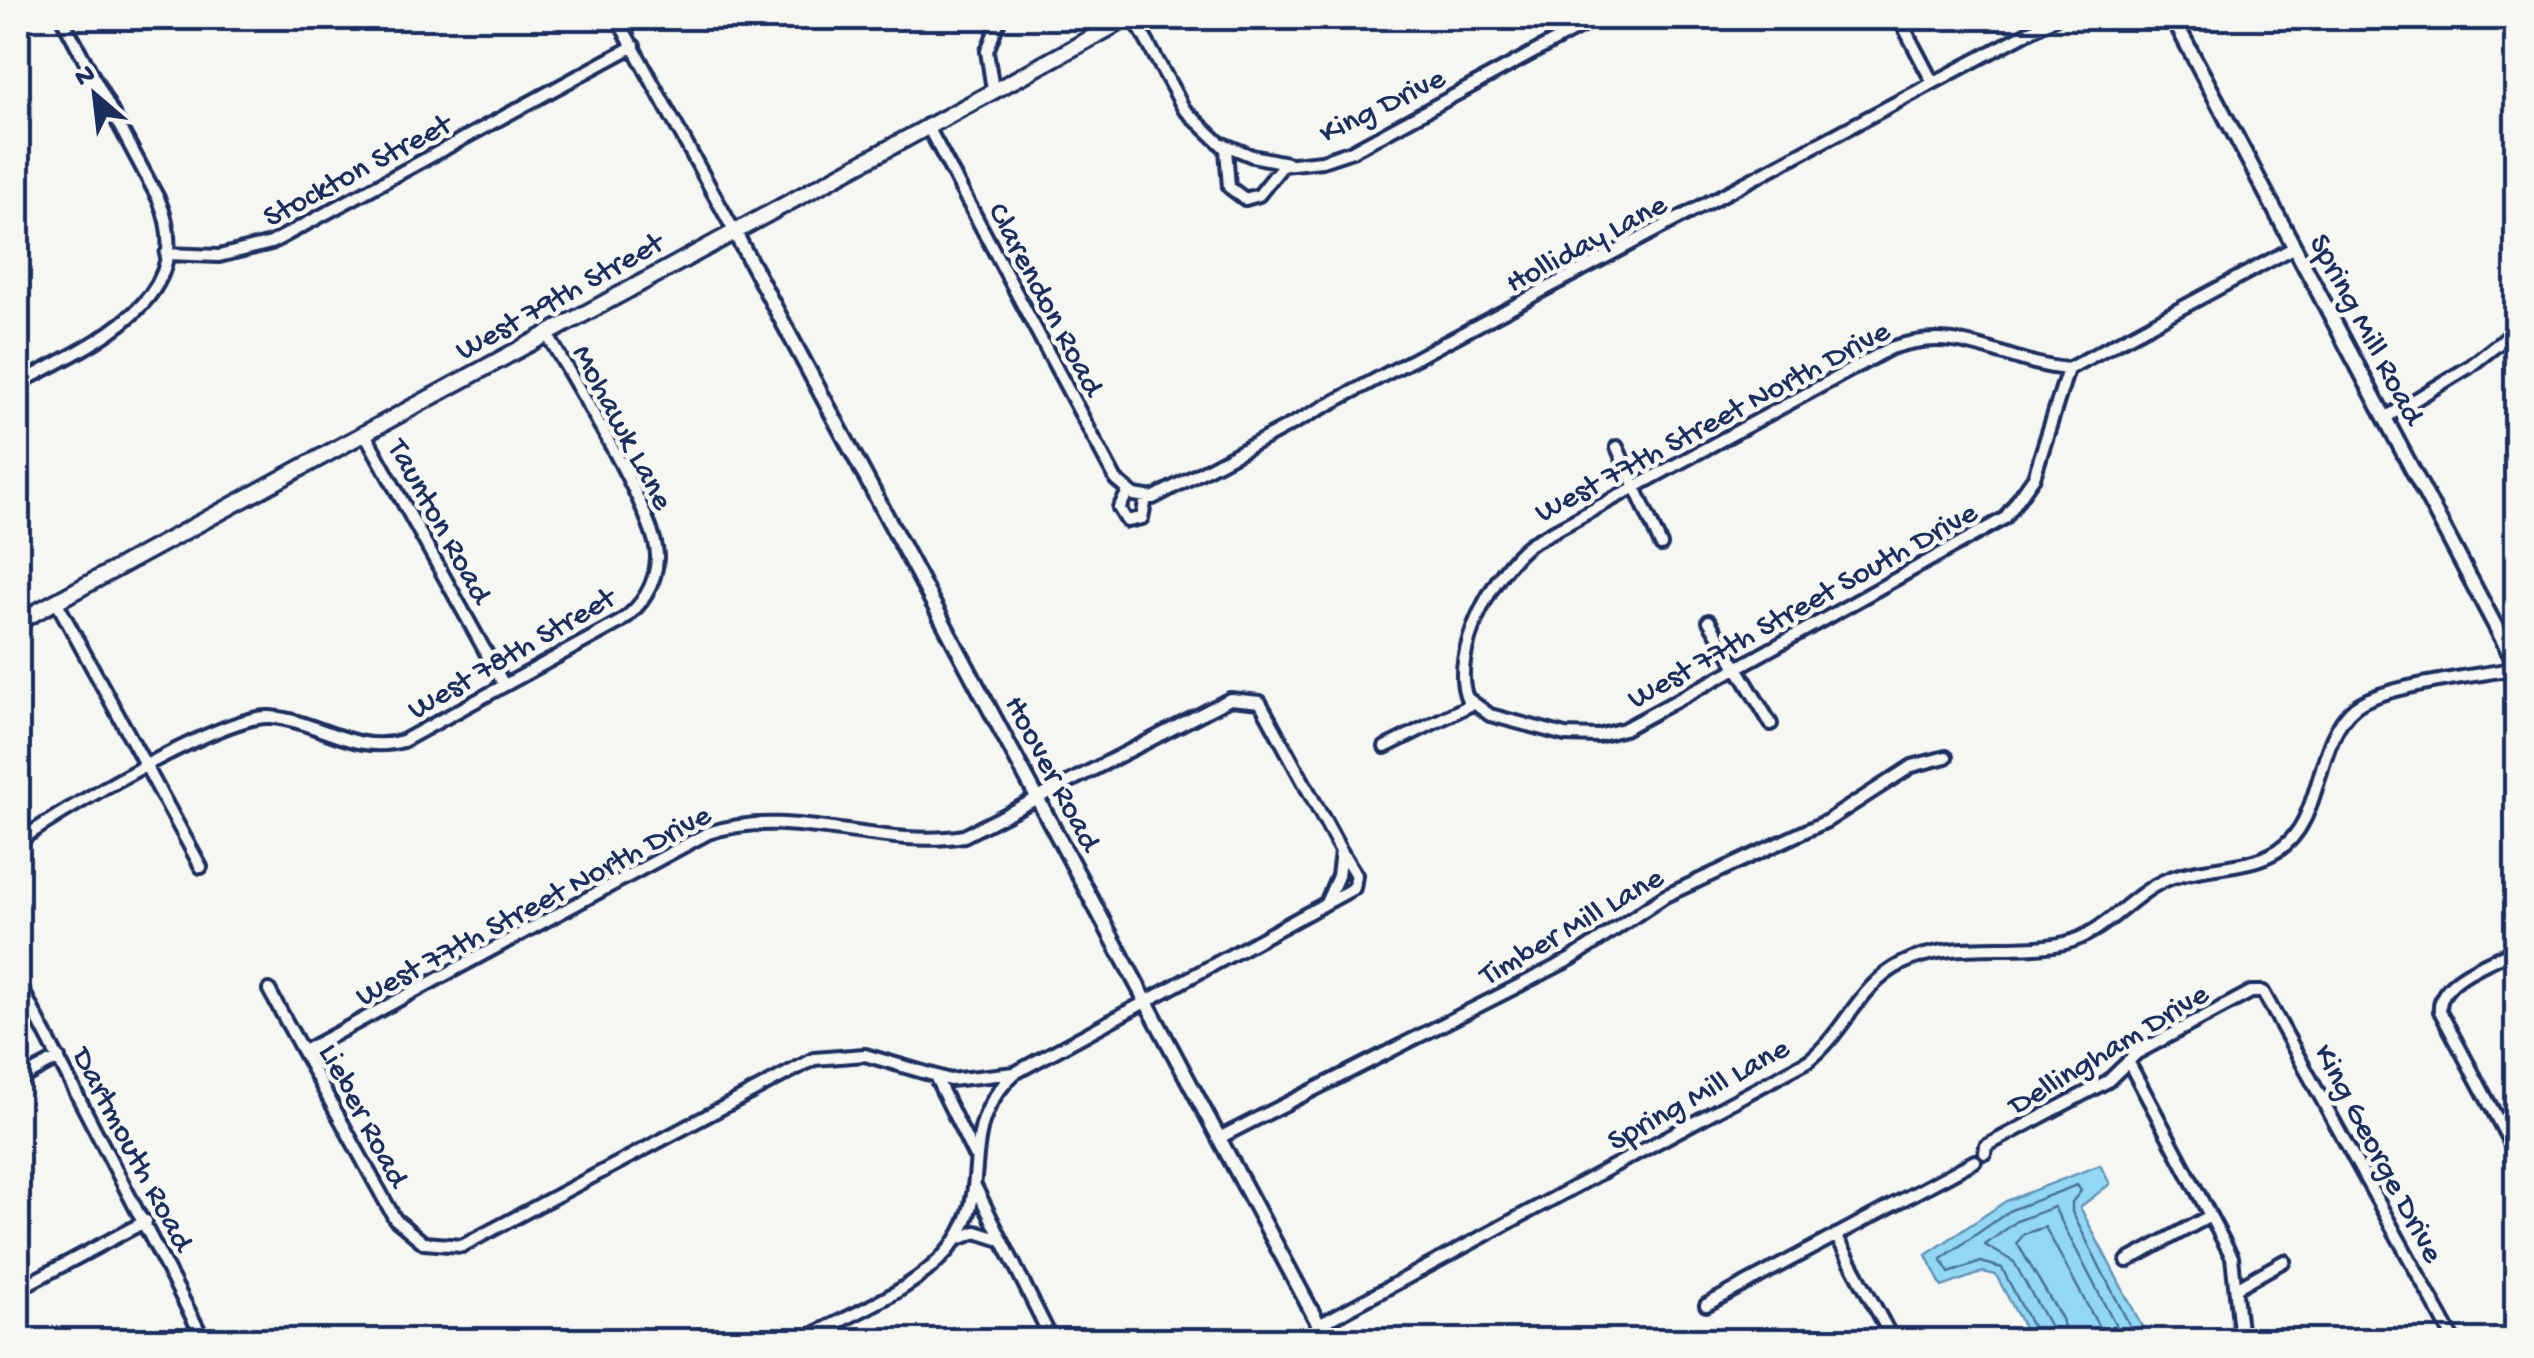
<svg xmlns="http://www.w3.org/2000/svg" width="2534" height="1358" font-family="'Gochi Hand',sans-serif">
<style>
.water{fill:#92d8f4;stroke:#6294b8;stroke-width:2.5}
.lines{fill:none;stroke-linecap:round;stroke-linejoin:round}
.shore{stroke:#4b739a;stroke-width:2.5}
.minor-casing{stroke:#1b2f5e;stroke-width:18}
.tertiary-casing{stroke:#1b2f5e;stroke-width:20}
.secondary-casing{stroke:#1b2f5e;stroke-width:21}
.minor{stroke:#f6f6f2;stroke-width:10}
.tertiary{stroke:#f6f6f2;stroke-width:12}
.secondary{stroke:#f6f6f2;stroke-width:14}
.labels{text-anchor:middle;stroke-width:9;stroke-linejoin:round;paint-order:stroke}
.street-label{font-size:32px;fill:#1b2f5e;stroke:#f6f6f2}
</style>
<rect width="100%" height="100%" fill="#f6f6f2"/>
<filter id="ink" filterUnits="userSpaceOnUse"><feTurbulence type="fractalNoise" baseFrequency=".01" numOctaves="2"/><feDisplacementMap in="SourceGraphic" scale="20" xChannelSelector="R" yChannelSelector="G"/><feConvolveMatrix kernelMatrix="1 2 1 2 8 2 1 2 1" color-interpolation-filters="sRGB"/></filter>
<g filter="url(#ink)">
<path class="water" d="M2100 1165 2110 1184 2080 1207 2149 1340H2031L1996 1275 1983 1272 1942 1287 1926 1255 2006 1201Z"/>
<g class="lines">
<path class="shore" d="M2039 1340 2002 1268 1981 1262 1949 1273 1941 1259 2011 1210 2077 1185 2081 1191 2072 1202V1212L2137 1340
M2052 1340 2050 1327 2014 1262 1985 1245 2017 1221 2054 1207 2123 1340
M2067 1340 2062 1319 2017 1243 2024 1234 2045 1227 2106 1340"/>
<defs>
<path id="minor" d="M617 18 733 229
M1134 18 1184 109 1226 149 1229 187 1245 199 1259 195 1283 165 1322 161 1352 151 1597 18
M1899 18 1933 83
M993 90 987 51 1000 18
M927 125 1116 480 1134 495 1153 498 2055 18
M1223 144 1252 156 1287 163
M166 254 219 256 271 243 634 46
M18 360 27 378
M2068 369 2034 477 2005 518 1744 664 1624 729 1598 736 1565 735 1490 715 1467 698C1449 654 1495 570 1530 544L1891 348C1963 323 2001 363 2068 369L2295 247
M18 384C88 345 202 302 159 200L62 18
M2385 418 2469 367 2516 330
M364 432 504 685
M1617 447 1661 545
M1128 492 1119 508 1127 521 1142 518 1146 498
M56 601 201 867
M1709 621 1771 724
M1385 747 1472 704
M18 842C59 812 224 714 270 717 317 720 353 755 403 741L620 622C641 607 656 585 657 558 659 517 570 376 546 332
M2516 949C2492 962 2437 979 2440 1011L2516 1154
M18 981 204 1340
M269 990 395 1219 424 1243 462 1246 814 1059 865 1055 950 1080 1015 1073 1354 888 1356 875 1341 851
M304 1051 708 833C790 805 880 850 964 836L1230 699 1260 702 1341 851 1338 876 1326 903
M2128 1061 2232 1257 2241 1340
M935 1076 974 1155
M18 1080 59 1058
M1219 1138 1571 959 1665 896 1827 821 1912 766 1946 757
M1985 1153 1986 1146 2108 1081 2137 1053 2251 992H2263L2454 1340
M975 1186 1052 1340
M1836 1235 1893 1340
M958 1239 976 1232 998 1239
M2127 1261 2210 1216
M2236 1288 2284 1261
M18 1289 146 1221
M1706 1305 1975 1161
M1319 1325 1808 1061C1845 1033 1858 986 1901 964 1953 938 2011 955 2065 943 2105 934 2131 894 2168 879 2202 865 2246 870 2277 851 2325 822 2313 741 2355 707 2382 685 2479 676 2516 668
M802 1340C851 1314 922 1289 955 1241 994 1185 954 1129 1015 1073
M1929 1340H1936"/>
<path id="tertiary" d="M2173 18 2516 665
M733 229 1327 1340"/>
<path id="secondary" d="M18 622 1128 18"/>
</defs>
<use href="#minor" class="minor-casing"/>
<use href="#tertiary" class="tertiary-casing"/>
<use href="#secondary" class="secondary-casing"/>
<use href="#minor" class="minor"/>
<use href="#tertiary" class="tertiary"/>
<use href="#secondary" class="secondary"/>
</g>
</g>
<g class="labels">
<g class="street-label">
<text transform="translate(1381 103) rotate(-26)" y="11">King Drive</text>
<text transform="translate(356 168) rotate(-28)" y="11">Stockton Street</text>
<text transform="translate(1585 241) rotate(-28)" y="11">Holliday Lane</text>
<text transform="translate(558 294) rotate(-29)" y="11">West 79th Street</text>
<text transform="translate(1048 298) rotate(62)" y="11">Clarendon Road</text>
<text transform="translate(2369 328) rotate(62)" y="11">Spring Mill Road</text>
<text transform="translate(1711 419) rotate(-28)" y="11">West 77th Street North Drive</text>
<text transform="translate(625 426) rotate(62)" y="11">Mohawk Lane</text>
<text transform="translate(442 520) rotate(61)" y="11">Taunton Road</text>
<text transform="translate(1801 603) rotate(-29)" y="11">West 77th Street South Drive</text>
<text transform="translate(510 651) rotate(-30)" y="11">West 78th Street</text>
<text transform="translate(1055 772) rotate(62)" y="11">Hoover Road</text>
<text transform="translate(532 903) rotate(-28)" y="11">West 77th Street North Drive</text>
<text transform="translate(1570 924) rotate(-30)" y="11">Timber Mill Lane</text>
<text transform="translate(2107 1047) rotate(-31)" y="11">Dellingham Drive</text>
<text transform="translate(1697 1092) rotate(-29)" y="11">Spring Mill Lane</text>
<text transform="translate(366 1114) rotate(62)" y="11">Lieber Road</text>
<text transform="translate(135 1148) rotate(62)" y="11">Dartmouth Road</text>
<text transform="translate(2381 1152) rotate(62)" y="11">King George Drive</text>
</g>
</g>
<rect width="2534" height="1358" fill="none" stroke="#f6f6f2" stroke-width="60"/>
<rect x="30" y="30" width="2474" height="1298" fill="none" stroke="#1b2f5e" stroke-width="4" filter="url(#ink)"/>
<g transform="translate(95 95) rotate(332)" stroke="#f6f6f2" stroke-width="8" paint-order="stroke">
<path d="M0-8L18 38L0 25L-18 38Z" fill="#1b2f5e"/>
<text y="-15" font-size="28" font-weight="bold" text-anchor="middle" fill="#1b2f5e">N</text>
</g>
</svg>
